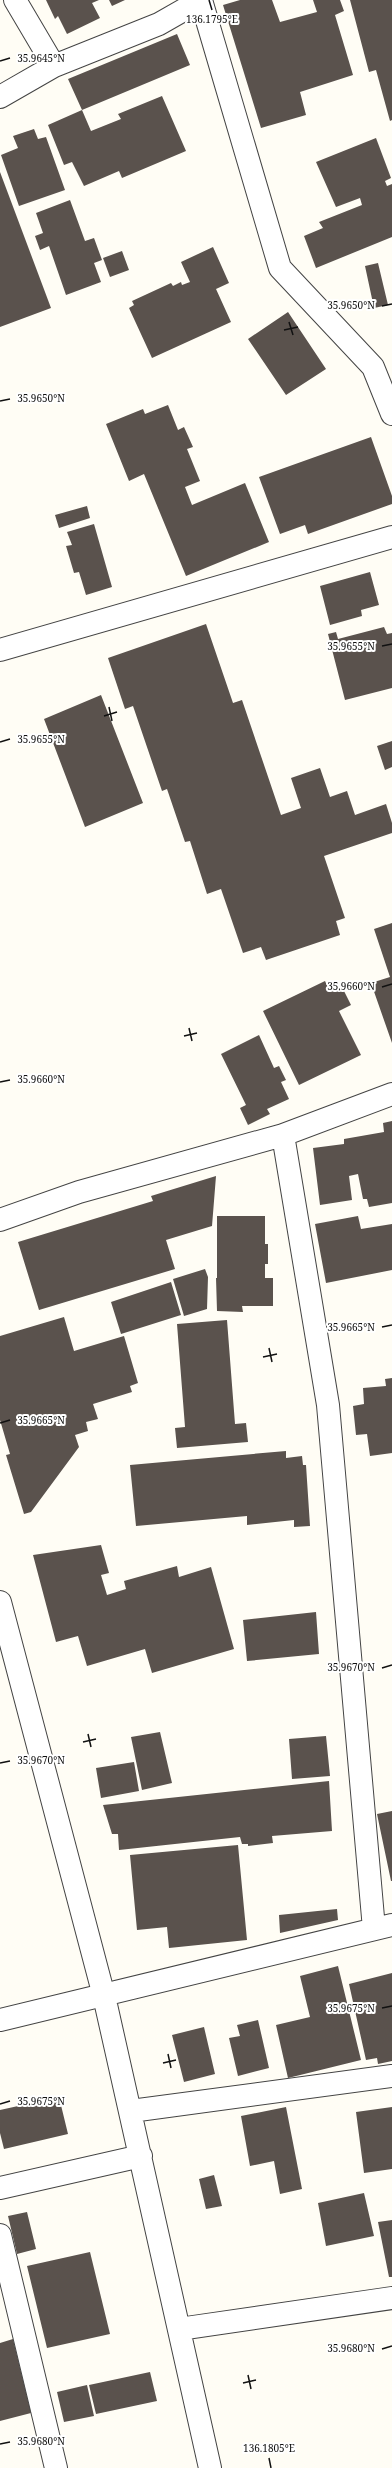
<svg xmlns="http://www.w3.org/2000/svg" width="392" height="2468" font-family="'Noto Serif',serif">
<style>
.building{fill:#5a524d}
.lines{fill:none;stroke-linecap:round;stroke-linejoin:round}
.minor-casing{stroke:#444;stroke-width:24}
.minor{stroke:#fff;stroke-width:22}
.ticks{fill:none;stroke:#111;stroke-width:1.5}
.ticks-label{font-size:10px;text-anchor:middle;fill:#111;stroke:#fff;stroke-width:4;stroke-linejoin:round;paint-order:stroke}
</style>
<rect width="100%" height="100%" fill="#fffdf5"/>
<path class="building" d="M46 0H99L92 3 100 18 67 34 58 16 55 19Z
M109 0H125L112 6Z
M240 0H272L280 22 317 12 313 0H340L344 11 335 15 353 75 300 92 306 115 261 128 223 5Z
M350 0H392V120L390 121 376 70 369 72Z
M177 34 190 65 82 110 68 79Z
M162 96 186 151 122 178 119 171 84 186 72 162 64 165 48 125 82 110 91 131 121 119 118 114Z
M34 129 38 139 46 137 65 190 19 206 1 155 18 148 13 136Z
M376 138 391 178 385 181 387 186 392 184V237L316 268 304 236 323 228 319 222 362 205 360 198 336 207 316 162Z
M0 172 51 308 0 327Z
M70 200 85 241 94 238 102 260 94 263 101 282 66 295 49 246 40 250 35 236 43 233 36 213Z
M213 247 229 283 216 289 231 322 152 358 129 308 134 305 132 301 171 283 173 286 181 282 182 285 190 282 181 262Z
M122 251 129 270 110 277 103 258Z
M378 263 388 305 374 308 365 266Z
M288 312 326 369 286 395 248 339Z
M168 405 178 430 184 427 193 447 187 449 200 481 185 487 192 505 245 483 269 542 186 576 144 474 129 481 106 424 143 409 145 414Z
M371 437 392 496V504L308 534 305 525 280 534 259 477Z
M87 506 90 518 59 528 55 515Z
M94 524 112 587 86 595 79 572 74 573 66 546 72 545 67 532Z
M370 572 379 605 361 610 362 616 330 625 320 586Z
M206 624 233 703 242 700 281 815 301 808 291 778 320 768 330 797 347 791 355 815 386 804 392 823V833L324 856 345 918 336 921 340 935 266 960 261 947 243 953 221 889 207 894 190 841 185 842 167 789 162 791 133 706 125 709 108 658Z
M384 627 387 634 392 633V688L345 700 328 634 336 632 338 639Z
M101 695 143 803 85 827 44 719Z
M392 741V767L385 770 377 746Z
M392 923V1043L371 983 390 977 374 929Z
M325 981 330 992 342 987 351 1005 339 1011 361 1055 299 1085 263 1011Z
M259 1035 274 1068 279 1066 286 1080 281 1082 289 1099 267 1109 270 1114 248 1125 240 1108 246 1105 221 1054Z
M392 1121V1203L369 1207 367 1199H363L358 1174 349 1176 352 1200 320 1205 313 1148 344 1144V1139L384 1132 383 1123Z
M216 1176 212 1226 166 1240 175 1269 39 1310 18 1242 153 1201 151 1196Z
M217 1216H265V1244H268V1264H265V1278H273V1306H242L243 1312 217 1311 216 1278H217Z
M358 1216 361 1229 392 1224V1270L326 1283 315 1224Z
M205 1269 208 1277 207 1309 184 1316 173 1279Z
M171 1282 181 1315 121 1334 111 1302Z
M64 1317 74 1351 124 1336 138 1383 130 1386 132 1392 93 1404 98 1419 86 1422 88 1431 75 1435 79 1447 31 1512 24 1514 6 1455 10 1454 0 1420V1336Z
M227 1320 235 1424 246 1423 248 1442 177 1448 175 1428 185 1427 177 1324Z
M392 1378V1453L370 1456 367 1434 356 1435 353 1406 364 1404 363 1388 386 1386 385 1379Z
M286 1451V1458L302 1456 303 1465H306L310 1526 294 1527V1520L247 1525V1516L136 1526 130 1465Z
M101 1545 109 1573 101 1575 107 1595 126 1589 124 1581 177 1566 179 1577 211 1567 234 1649 152 1673 145 1649 87 1666 78 1636 56 1642 33 1555Z
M316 1612 319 1654 247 1661 243 1620Z
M160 1732 172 1783 142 1790 131 1737Z
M326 1736 330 1776 292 1779 289 1739Z
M134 1762 139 1791 101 1798 96 1768Z
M329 1781 332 1831 272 1836 273 1843 248 1846V1844H242L240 1837 119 1850 118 1834H112L103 1805Z
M392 1811V1881H391L377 1814Z
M238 1845 247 1940 169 1948 167 1927 137 1930 130 1855Z
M337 1909 338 1920 280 1933 279 1915Z
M338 1966 361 2060 288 2078 276 2025 310 2017 300 1976Z
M392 1973V2061L378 2064 377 2058 366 2060 349 1984Z
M258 2020 269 2068 238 2076 229 2038 240 2036 237 2025Z
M204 2027 215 2074 184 2082 172 2035Z
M59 2097 68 2134 4 2149 0 2133V2110Z
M286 2107 302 2189 280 2194 274 2161 250 2166 241 2116Z
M392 2107V2169L364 2173 356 2112Z
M214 2175 222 2206 206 2209 199 2179Z
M364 2193 374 2236 326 2246 318 2203Z
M27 2212 36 2249 17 2254 8 2216Z
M392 2220V2277H389L378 2222Z
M90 2252 110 2334 47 2348 27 2266Z
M13 2339 31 2413 0 2421V2343Z
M150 2372 157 2401 96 2414 89 2385Z
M87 2385 94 2416 64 2422 57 2392Z"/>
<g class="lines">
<defs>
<path id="minor" d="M15 0 54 66
M201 0 280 268 373 367 392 414
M0 97 54 66 159 24 201 0
M0 650 392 537
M283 1135 328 1405 374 1929
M0 1220 79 1192 283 1135 392 1094
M0 1602 104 1996 210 2468
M0 2020 392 1925
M131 2111 392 2076
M0 2188 141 2156
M0 2235 56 2468
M179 2329 392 2298"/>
</defs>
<use href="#minor" class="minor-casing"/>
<use href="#minor" class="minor"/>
</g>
<path class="ticks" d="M209 0 212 10M0 61 10 58M382 306 392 304M289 322 293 335M284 330 298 327M0 401 10 399M382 646 392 644M109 707 112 721M104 716 117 712M0 742 10 739M382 987 392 984M189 1028 192 1041M184 1036 197 1033M0 1082 10 1080M382 1327 392 1325M269 1348 272 1362M263 1357 277 1354M0 1423 10 1420M382 1668 392 1665M88 1734 91 1747M83 1742 96 1739M0 1763 10 1761M382 2008 392 2006M168 2054 171 2068M163 2063 176 2060M0 2104 10 2101M382 2349 392 2346M248 2375 251 2389M243 2383 256 2380M0 2444 10 2442M269 2458 271 2468"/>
<g class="ticks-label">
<text x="212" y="23">136.1795°E</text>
<text x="41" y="62">35.9645°N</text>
<text x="351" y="309">35.9650°N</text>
<text x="41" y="402">35.9650°N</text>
<text x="351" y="650">35.9655°N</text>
<text x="41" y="743">35.9655°N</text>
<text x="351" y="990">35.9660°N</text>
<text x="41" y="1083">35.9660°N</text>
<text x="351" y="1331">35.9665°N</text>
<text x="41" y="1424">35.9665°N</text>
<text x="351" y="1671">35.9670°N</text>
<text x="41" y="1764">35.9670°N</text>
<text x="351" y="2012">35.9675°N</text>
<text x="41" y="2105">35.9675°N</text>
<text x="351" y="2352">35.9680°N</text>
<text x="41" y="2445">35.9680°N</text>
<text x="269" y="2452">136.1805°E</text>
</g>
</svg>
